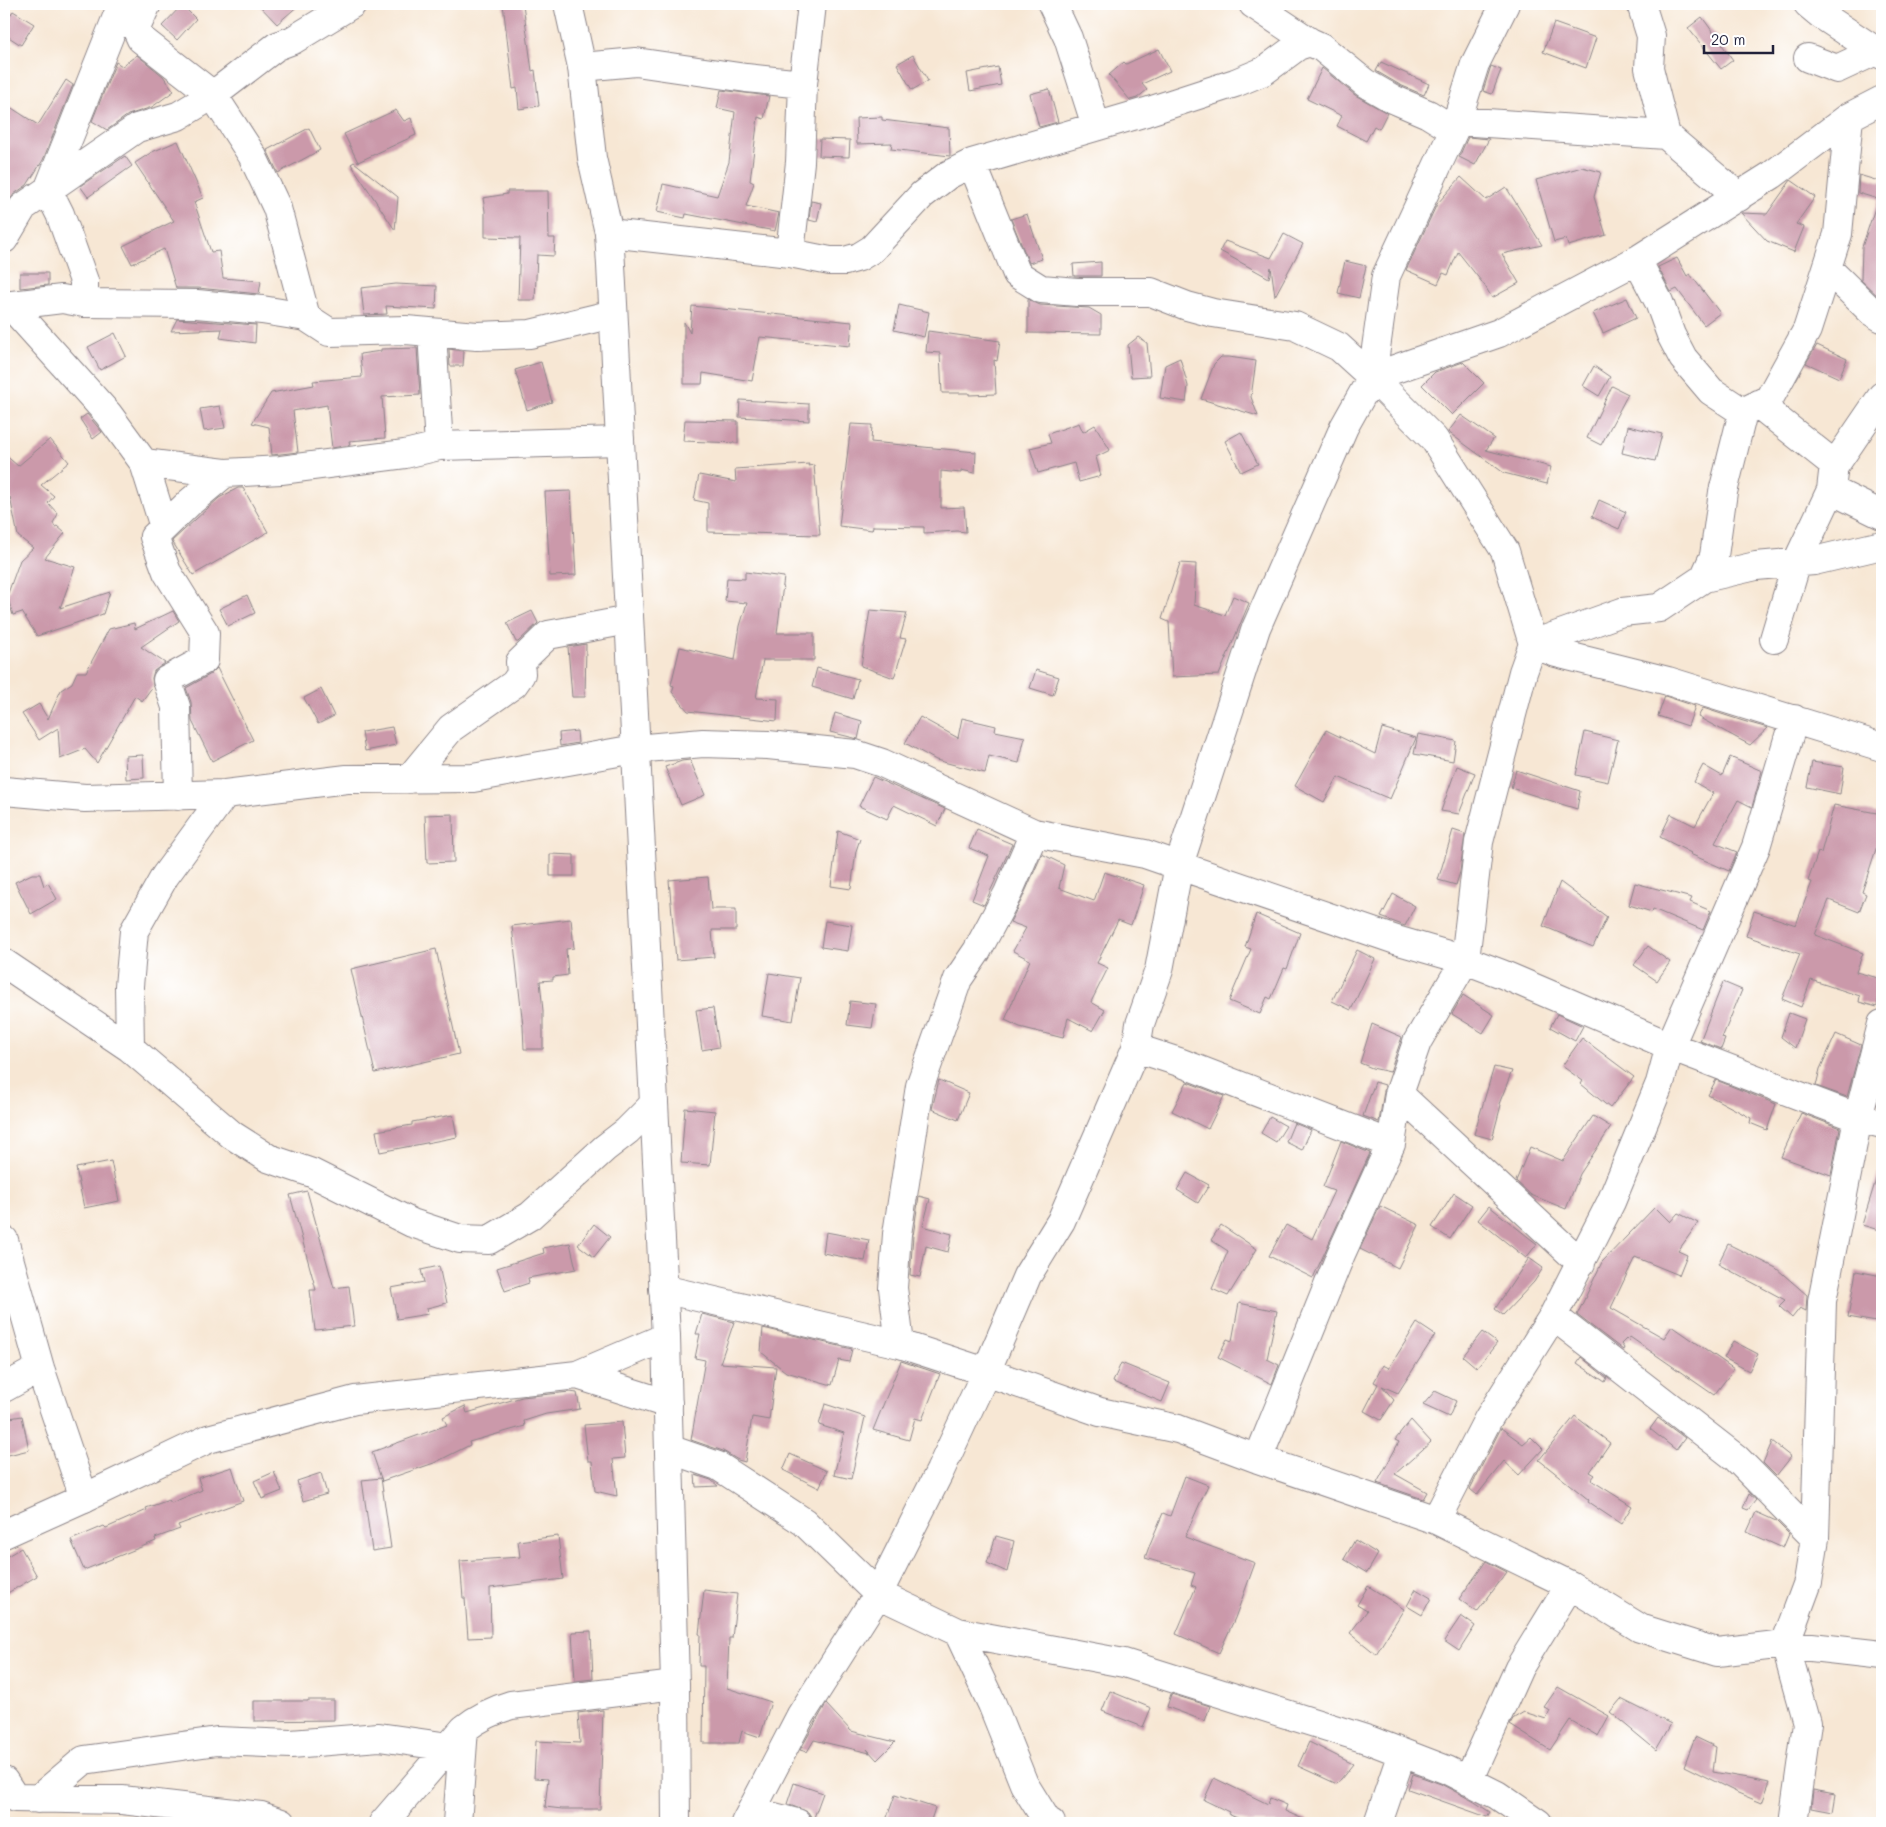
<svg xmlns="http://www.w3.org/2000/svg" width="1886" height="1827" font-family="Mali,sans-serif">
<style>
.building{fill:#cb99aa}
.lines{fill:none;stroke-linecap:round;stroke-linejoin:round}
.minor-casing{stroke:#8c8488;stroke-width:30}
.major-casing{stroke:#8c8488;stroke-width:30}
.highway-casing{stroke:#8c8488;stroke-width:30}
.minor{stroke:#fff;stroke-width:28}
.major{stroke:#fff;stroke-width:28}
.highway{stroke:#fff;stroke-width:28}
</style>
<rect width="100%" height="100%" fill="#fff"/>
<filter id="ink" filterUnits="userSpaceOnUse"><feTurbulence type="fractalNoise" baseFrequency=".02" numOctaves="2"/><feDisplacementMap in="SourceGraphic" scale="10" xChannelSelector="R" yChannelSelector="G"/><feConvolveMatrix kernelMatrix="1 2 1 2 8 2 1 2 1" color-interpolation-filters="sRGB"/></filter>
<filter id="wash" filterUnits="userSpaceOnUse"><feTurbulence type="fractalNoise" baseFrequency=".0096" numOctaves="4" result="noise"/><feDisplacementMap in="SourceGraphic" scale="20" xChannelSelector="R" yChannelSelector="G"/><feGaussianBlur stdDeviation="1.12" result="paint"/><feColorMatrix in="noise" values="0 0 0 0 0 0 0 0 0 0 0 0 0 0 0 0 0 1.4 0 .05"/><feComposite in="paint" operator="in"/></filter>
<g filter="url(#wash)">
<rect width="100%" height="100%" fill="#f7e7d4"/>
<g id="blocks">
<path class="building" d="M258 4H300L277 24Z
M503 4H523L532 71 535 70 539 106 519 109 517 88 513 89Z
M182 5 196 19 177 40 162 26Z
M13 11 34 24 21 45 4 34V24Z
M1702 17 1733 60 1721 69 1688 28Z
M1554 23 1596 38 1586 68 1543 52Z
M1159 49 1170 71 1142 84 1147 90 1137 98 1130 100 1109 75 1124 62 1126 64Z
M137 55 163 76 174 91 152 107 128 115 107 130 92 121 116 62 122 66Z
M913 55 928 81 912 90 897 64Z
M1381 62 1429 84 1424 95 1400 85 1376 71Z
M1491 66 1501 70 1492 94 1483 91Z
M998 67 1001 85 970 91 967 73Z
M1322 68 1355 95 1387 113 1379 129 1374 126 1366 141 1337 126 1342 116 1307 99Z
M66 80 73 85 43 160 27 185 14 194 4 209V103L38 125Z
M1049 89 1058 122 1039 127 1030 94Z
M721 90 769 96 764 119 758 117 750 181 754 183 746 206 779 213 775 231 686 214 685 218 657 212 663 184 717 196 729 162 735 112 717 108Z
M396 110 404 121 411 118 416 135 358 162 344 134Z
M882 117V120L949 128 950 156 891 149 892 143 857 144 856 118Z
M309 128 320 150 278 173 267 150Z
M1468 137 1489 139 1475 165 1459 157Z
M820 139 850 140 849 157 819 156Z
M178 141 203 198 194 202 211 252 219 251 223 278 261 281 259 294 198 288H176L164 249 132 264 123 246 174 221 135 163 152 152Z
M125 156 132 166 88 197 80 186Z
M354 162 398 197 395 230 351 164Z
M1582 167 1601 172 1594 197 1606 235 1568 246 1566 239 1554 242 1536 180Z
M1859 175 1882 182V300L1861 280 1862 247 1878 199 1858 193Z
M1461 177 1486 200 1506 187 1542 245 1502 254 1519 283 1492 298 1485 286 1458 252 1448 275 1443 273 1438 284 1406 270 1437 204Z
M1791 180 1815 197 1796 224 1804 227 1794 252 1767 241 1741 213 1767 214Z
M507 191H548L549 238H555L554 256 537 255 535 300H518L520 238 485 237V211L483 198 507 194Z
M811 201 821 203 817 222 809 220Z
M1027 214 1042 259 1029 263 1011 219Z
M1284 234 1303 244 1275 296 1271 267 1269 278 1220 251 1225 241 1271 258Z
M1677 258 1687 276 1690 274 1720 313 1704 325 1677 289 1671 292 1658 267Z
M1345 261 1366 266 1359 298 1338 293Z
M1101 262V276H1074L1073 264Z
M20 273H48V285L20 288Z
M396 284 437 286 436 309 386 306 387 314 364 315 361 288Z
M1627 298 1636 318 1603 333 1593 313Z
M1028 299 1040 305 1089 308 1101 315V334L1028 333Z
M899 305 929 312 924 337 894 330Z
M692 306 852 322 850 346 760 337 752 381 703 373 702 384H684V322L690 333Z
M177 319 256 325 255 343 220 338 222 329 171 331Z
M928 331 1000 341 997 361 994 360 996 394 969 395V393H942L940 353 926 352Z
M115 333 126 356 100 370 88 347Z
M1138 337 1147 343 1150 376 1131 377 1128 345Z
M1817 345 1847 359 1839 378 1806 363Z
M417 348 420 395 382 397 385 438 349 441 350 445 332 448 327 405 293 411 298 452 272 455 269 427 252 423 271 393 314 385 313 381 362 377 360 354 381 351V349Z
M449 349 464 351 463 366H450Z
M1221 357H1229L1256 361 1251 397 1258 416 1201 399 1214 364Z
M1180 358 1188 386 1186 402 1160 398 1165 365Z
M541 362 552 402 527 410 515 370Z
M1463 362 1484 383 1452 415 1422 385 1435 372Z
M1594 366 1610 377 1599 396 1583 386Z
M1612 386 1628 394 1601 445 1587 438Z
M740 400 809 404V421L739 417Z
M220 406 225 428 204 431 200 409Z
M87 414 102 432 93 439 80 419Z
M1461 415 1494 438 1486 450 1551 467 1547 484 1504 473 1448 432Z
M685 420 738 421V443L683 441Z
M1079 423 1083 432 1095 425 1110 450 1096 457 1101 476 1079 482 1074 463 1038 473 1030 448 1051 443 1048 434Z
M851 424 872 425 871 442 976 452 975 473 961 470V473L941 471V508L964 507 966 532 957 531 924 533V527L873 526 872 530 839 526Z
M1628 426 1662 434 1655 461 1622 453Z
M1241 432 1258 464 1241 472 1225 441Z
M50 439 69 462 41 485 54 496 48 503 58 514 53 523 55 527 57 526 65 533 45 558 75 567 60 608 110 592 103 614 37 636 22 612 13 615 7 596 20 560 33 548 18 536 10 497 4 506V454L18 466Z
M809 464 808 466 814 465 820 535 708 532V503L694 500 699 475 736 482 735 469Z
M238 488H243L268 532 193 575 172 541 219 498Z
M571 491 576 575 550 576 545 492Z
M1599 500 1626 512 1619 529 1592 517Z
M1180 563 1196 564 1194 605 1225 615 1233 596 1249 603 1219 675 1172 677 1169 622 1162 619Z
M745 572 784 577 777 633H814V660H763L756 698 778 699 777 721 688 711 672 692 674 686 671 685 680 647 735 660 740 626 747 603 725 601 727 578 745 579Z
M247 595 255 613 228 626 219 609Z
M870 610 907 613 900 638 906 639 894 678 861 666Z
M173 611 179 621 141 647 165 663 154 671 152 678 153 686 142 701 135 696 97 763 85 749 60 759 58 728 39 740 22 714 39 704 48 719 61 690 72 683 77 672H86L109 629 134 623 135 629Z
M532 611 538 623 518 642H516L507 623Z
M586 644 585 697H572L568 647Z
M217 668 253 740 212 761 192 721 191 702 186 688 211 674Z
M817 668 858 679 853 699 812 687Z
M1036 670 1059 677 1053 695 1030 688Z
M321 689 334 716 318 724 304 698Z
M1665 696 1695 706 1688 726 1658 716Z
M1703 708 1743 721 1768 728 1750 745 1698 717Z
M835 713 862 721 858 739 830 732Z
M920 717 958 738 962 718 996 726 995 731 1025 737 1019 763 989 756 985 773 936 760 905 743Z
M392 727 396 745 365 751 362 732Z
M1382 728 1416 738 1390 799 1338 777 1324 802 1295 786 1326 730 1375 754Z
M577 731 578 743 560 746 559 733Z
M1585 732 1618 740 1608 782 1576 775Z
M1418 734 1456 741 1453 761 1414 754Z
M143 755 144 778 126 779 125 756Z
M1730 757 1762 771 1752 807 1738 800 1715 843 1737 852 1729 871 1690 854 1691 853 1660 837 1671 814 1695 826 1713 793 1694 782 1703 765 1722 776Z
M690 760 705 795 681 805 665 767 682 761Z
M1812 762 1844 767 1840 794 1807 787Z
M1457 766 1475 773 1459 814 1441 811Z
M1516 770 1580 791 1577 809 1511 788Z
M873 777 945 809 937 826 894 805 887 819 859 806Z
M1834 805 1882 814V844L1878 843 1862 892 1866 894 1859 912 1829 900 1815 935 1863 953 1856 972 1882 979 1877 1007 1859 1002 1860 996 1811 980 1801 1007 1782 999 1800 954 1746 936 1754 911 1796 925 1812 882 1808 881 1818 852 1821 853Z
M453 814 454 862 427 863 425 815Z
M977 829 1012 844 984 905 972 900 989 856 969 848Z
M1453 830 1465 834 1460 872 1456 885 1438 880Z
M838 831 860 839 856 851 851 889 831 886Z
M550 854 574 855V876H550Z
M1042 854 1064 865 1059 888 1094 901 1104 872 1144 885 1131 925 1118 920 1097 963 1108 968 1091 1002 1105 1010 1093 1031 1068 1018 1063 1038 1020 1027 1005 1020 1030 960 1013 951 1026 928 1010 922 1022 899Z
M32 874H40L44 886 48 883 57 899 31 914 15 882Z
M708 877 711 909H736V930H712L714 957 676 960 669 880Z
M1560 882 1607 917 1593 947 1543 926Z
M1635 883 1692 898 1690 902 1711 911 1703 930 1653 909 1652 912 1629 905Z
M1393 894 1415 906 1405 926 1381 917Z
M1256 914 1300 933 1287 969 1284 968 1271 999 1267 997 1260 1014 1229 1001 1251 949 1245 947Z
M571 919 574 948 566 949 568 975 553 977V980L540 981 543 1011V1049H524L523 1026 512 926Z
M825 921 852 925 848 951 821 947Z
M1648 946 1670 962 1657 981 1634 965Z
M436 949 459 1054 375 1073 351 969Z
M1357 950 1375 959 1351 1010 1332 1001Z
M769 973 800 978 793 1021 762 1016Z
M1723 982 1742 990 1722 1038 1725 1039 1721 1049 1700 1041Z
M1463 995 1494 1015 1483 1033 1452 1014Z
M850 1001 876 1004 872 1028 847 1025Z
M713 1008 719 1047 702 1050 696 1010Z
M1789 1013 1805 1019 1795 1048 1781 1037Z
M1557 1014 1583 1026 1575 1041 1550 1027Z
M1372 1024 1402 1037 1390 1072 1372 1068 1360 1063Z
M1836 1034 1861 1045 1847 1097 1816 1086 1820 1069Z
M1582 1038 1634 1077 1610 1108 1581 1084 1583 1081 1562 1066Z
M1494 1067 1512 1071 1499 1104 1501 1105 1492 1139 1474 1134Z
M939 1080 969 1093 958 1120 932 1109Z
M1716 1080 1776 1104 1767 1130 1750 1123 1751 1118 1708 1095Z
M1187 1082 1224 1096 1208 1129 1172 1111Z
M1375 1082 1385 1085 1379 1122 1363 1116Z
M685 1108 715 1111 710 1165 681 1163Z
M1801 1113 1840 1128 1831 1175 1781 1157Z
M453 1115 457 1137 380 1152 376 1131 412 1125V1122Z
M1593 1116 1611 1127 1580 1174 1566 1209 1531 1195 1516 1181 1530 1147 1563 1161Z
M1270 1117 1286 1126 1276 1142 1261 1133Z
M1294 1123 1311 1130 1302 1150 1286 1142Z
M1341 1141 1370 1153 1313 1278 1269 1256 1286 1225 1312 1239 1334 1191 1323 1187Z
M111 1161 119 1201 84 1208 76 1168Z
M1187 1173 1209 1185 1198 1203 1177 1190Z
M1878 1173 1882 1174V1231L1862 1225Z
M307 1191 334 1288 349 1286 354 1326 315 1330 310 1290H316L290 1195Z
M1454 1193 1472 1205 1450 1239 1432 1227Z
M919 1196 930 1199 923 1226 952 1234 948 1252 926 1246 920 1277 910 1275 913 1236Z
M1380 1206 1419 1225 1398 1268 1360 1249Z
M1489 1206 1537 1244 1526 1258 1478 1220Z
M1655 1207 1670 1222 1678 1213 1698 1223 1678 1251 1687 1255 1679 1275 1635 1257 1611 1308 1664 1338 1672 1326 1734 1369 1714 1395 1630 1337 1628 1341 1626 1339 1621 1344 1624 1348 1623 1350 1577 1315 1602 1262Z
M594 1224 610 1237 594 1257 578 1245Z
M1221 1225 1257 1249 1228 1296 1212 1289 1228 1251 1211 1240Z
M826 1232 869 1240 865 1261 823 1253Z
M570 1243 576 1269 528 1278 529 1283 505 1291 497 1268 544 1253 543 1248Z
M1728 1244 1776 1268 1807 1295 1806 1311 1800 1308 1792 1318 1779 1306 1785 1300 1718 1264Z
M1529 1258 1543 1268 1534 1282 1503 1315 1495 1309Z
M439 1266 447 1303 427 1308 428 1314 397 1319 391 1288 424 1282 421 1270Z
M1856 1271 1882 1276V1323L1848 1317Z
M1239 1303 1277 1311 1267 1359 1279 1365 1272 1384 1218 1357 1227 1339 1232 1341Z
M702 1314 734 1322 720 1363 776 1367 769 1420 752 1417 745 1462 738 1460 723 1451 691 1440 705 1360 695 1358 700 1334H696Z
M1417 1323 1435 1335 1398 1393 1382 1386 1394 1400 1381 1420 1364 1411 1378 1384 1374 1382 1383 1365 1389 1368Z
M763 1328 852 1349 849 1362 839 1360 832 1385 786 1372 761 1352Z
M1482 1332 1497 1343 1477 1368 1463 1356Z
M1733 1341 1758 1354 1749 1371 1724 1358Z
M1581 1357 1607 1378 1605 1382 1577 1363Z
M901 1361 940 1374 922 1420 915 1418 909 1440 873 1430Z
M1121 1363 1170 1383 1162 1402 1113 1382Z
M1435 1391 1456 1401 1449 1417 1423 1405Z
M570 1392 577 1393 580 1409 546 1414 524 1421 525 1426 469 1442 470 1445 434 1463 382 1481 372 1452 447 1425 443 1417 465 1406 467 1413 522 1397Z
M825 1404 865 1417 851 1479 834 1475 844 1433 819 1425Z
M22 1416 29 1450 4 1456V1419Z
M1575 1416 1610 1443 1590 1472 1595 1475 1591 1480 1632 1506 1621 1524 1588 1502 1589 1500 1539 1460Z
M1658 1418 1685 1438 1676 1450 1650 1429Z
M1411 1420 1431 1442 1395 1474 1427 1492 1423 1499 1377 1483 1399 1442 1395 1440Z
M622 1422 625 1458 613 1459 617 1496 595 1491 592 1461H588L584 1425Z
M1501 1428 1523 1444 1531 1437 1543 1449 1519 1475 1504 1461 1477 1495 1470 1489Z
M1772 1442 1791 1457 1776 1476 1763 1463Z
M790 1454 827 1471 819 1488 783 1470Z
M232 1467 243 1501 178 1525 180 1529 155 1538 156 1541 84 1570 71 1540 104 1526 106 1528 147 1510 146 1508 169 1500 171 1503 202 1490 198 1478Z
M274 1472 282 1491 262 1499 254 1481Z
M321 1473 327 1494 303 1501 297 1481Z
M695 1475 711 1480 718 1486 696 1487Z
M1185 1476 1208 1485 1185 1537 1255 1563 1235 1618 1219 1653 1176 1634 1196 1587 1191 1585 1195 1573 1145 1558 1150 1544 1163 1513 1170 1516Z
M381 1478 391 1548 372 1551 362 1480Z
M1749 1494 1756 1500 1748 1510 1743 1508Z
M1756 1512 1776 1521 1789 1534 1783 1548 1747 1532Z
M558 1536 563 1579 490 1588 491 1637 468 1638 465 1598H463L460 1561 520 1557 518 1541Z
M996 1536 1014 1541 1007 1572 987 1563Z
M1355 1540 1378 1554 1367 1573 1344 1559Z
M21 1548 37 1576 4 1595V1558Z
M1486 1561 1507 1572 1477 1612 1459 1599Z
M1368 1586 1404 1609 1376 1654 1350 1633 1367 1611 1357 1605Z
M1416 1589 1431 1598 1422 1615 1407 1606Z
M704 1590 737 1594 732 1638H729L727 1688 771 1702 760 1737 742 1731 739 1743H703L704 1666H699L700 1634H699Z
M1461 1616 1475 1626 1459 1651 1444 1641Z
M591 1631 593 1679 575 1681 572 1632Z
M1558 1687 1609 1716 1598 1736 1570 1720 1550 1750 1510 1725 1514 1718 1524 1712 1546 1719 1550 1711 1544 1707Z
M1110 1691 1151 1708 1143 1727 1102 1711Z
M1171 1694 1210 1706 1205 1721 1167 1707Z
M1621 1699 1671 1724 1656 1750 1610 1712Z
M308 1700H334V1720L254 1721V1701H308Z
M826 1704 851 1731 895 1742 877 1760 867 1749 870 1753 814 1740 807 1752 800 1750Z
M603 1710 600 1809H562L545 1807 548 1779 534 1778 536 1741 580 1743 578 1713Z
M1695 1737 1716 1747 1713 1772 1770 1782 1762 1803 1738 1793 1684 1766Z
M1309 1742 1353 1764 1337 1784 1298 1766Z
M1413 1774 1441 1784 1473 1801 1490 1812 1487 1817 1408 1789Z
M1214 1778 1268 1804 1270 1798 1287 1805 1285 1811 1312 1823H1249L1228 1814 1229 1812 1204 1800Z
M794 1783 823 1793 812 1823V1818L808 1812 787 1804Z
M1813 1790 1835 1794 1832 1812 1811 1808Z
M895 1795 935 1808 930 1823H885Z"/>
</g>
</g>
<g filter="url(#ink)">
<use href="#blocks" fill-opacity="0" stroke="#8c8488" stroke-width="1"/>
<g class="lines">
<defs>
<path id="minor" d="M147 4 136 28 141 39 213 95 252 155 277 208 306 317
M1052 4 1068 38 1096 126
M1253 4 1310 42
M1641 4 1651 36 1649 68 1666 135
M1808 4 1820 14 1882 55
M1808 58 1837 69 1882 48
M582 67 636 62 746 78 803 84
M1457 121 1666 135 1739 197
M972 163 1017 274 1041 289 1077 292H1151L1187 306 1213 313 1295 326 1339 347 1372 377 1434 439 1505 551 1533 644 1523 672 1479 842 1465 960 1417 1042 1399 1094 1391 1144 1341 1254 1258 1459
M609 233 790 253 830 261H845L859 257 872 249 922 195 948 175 972 163 1146 112 1235 83 1264 71 1298 46 1310 42 1321 47 1365 83 1393 99 1428 114 1454 130
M4 239 23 207 137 128 178 116 213 95 277 46 293 40 352 4
M790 253 800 162 803 84 812 4
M1637 260 1659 302 1671 335 1683 358 1711 391 1743 412
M1828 269 1872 312 1882 318
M84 303V281L60 214 48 190 122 4
M10 305 108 414 144 463 225 473
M4 306 62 299 84 303 197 304 262 310 306 317 329 332 406 330 477 336 530 334 613 314
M432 333 439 446
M1372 377 1386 276 1454 130 1475 64 1505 4
M1758 404 1835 465 1882 396
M144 463 164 527
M1833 473 1831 490 1882 515
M1704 578 1756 566 1814 561 1882 545
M1774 639 1797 562 1831 490
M1533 644 1622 612 1659 608 1704 578 1714 556 1723 492 1743 412 1769 399 1807 330 1838 234 1849 117
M1533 644 1556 653 1668 681 1882 747
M409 779 451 728 514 684 521 674 520 662 548 635 629 620
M4 791 85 798 225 794 347 779 473 778 635 749 703 743 768 745 855 754 882 763 1034 833 1145 854 1396 940 1465 960 1502 974 1670 1046 1800 1096 1858 1118 1882 1124
M178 796 176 707 167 680 204 660 205 633 167 572 154 537 189 503 225 473 281 470 405 454 439 446 620 441
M4 963 130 1048 232 1135 268 1158 312 1173 412 1223 460 1239 489 1240 530 1216 605 1148 627 1131 654 1104
M130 1048 129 986 134 931 165 876 225 794
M1136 1048 1179 1062 1391 1144
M1399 1094 1581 1263
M4 1240 40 1368 84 1498
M663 1289 900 1344 986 1372 1100 1412 1178 1429 1258 1459 1436 1520 1570 1585 1640 1628 1717 1652 1785 1644 1882 1655
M1553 1316 1736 1458 1815 1538
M900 1344 893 1288 897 1234 920 1086 958 979 977 951 1008 893 1034 833
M4 1388 40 1368
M669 1449 718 1466 804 1522 878 1594 958 1632 1124 1663 1369 1740 1447 1770 1497 1795 1538 1823
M1436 1520 1488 1419 1553 1316 1611 1202 1660 1083 1670 1046 1756 847 1794 719
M958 1632 992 1704 1024 1784 1047 1821 1051 1823
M4 1781 15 1798 122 1800 261 1816 281 1823
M1468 1781 1519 1668 1570 1585
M38 1799 84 1760 217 1741 291 1744 379 1737 449 1747
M751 1811 797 1823
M383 1823 464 1729C478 1718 494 1710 511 1705L675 1685
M457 1823 464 1729
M745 1823 801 1715 878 1594 940 1471 986 1372 1027 1276 1061 1221 1136 1048 1140 1024 1159 970 1179 865 1256 628 1344 427 1372 377 1499 333 1637 260 1772 175 1849 117 1882 100
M1378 1823 1402 1753
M1793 1823 1807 1723 1785 1644 1808 1582 1815 1538 1822 1301 1858 1118 1882 1024"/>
<path id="major" d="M577 1375 668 1404
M4 1534 84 1498 208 1439 355 1400 577 1375 666 1337"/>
<path id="highway" d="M568 4 582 67 592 158 609 233 611 265 666 1337 675 1685 676 1823"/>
</defs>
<use href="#minor" class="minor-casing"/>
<use href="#major" class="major-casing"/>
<use href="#highway" class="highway-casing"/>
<use href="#minor" class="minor"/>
<use href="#major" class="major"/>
<use href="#highway" class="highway"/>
</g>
</g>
<rect width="1886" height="1827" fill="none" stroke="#fff" stroke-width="20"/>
<path d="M1704 45v8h69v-8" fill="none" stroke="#22223b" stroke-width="2.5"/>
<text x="1711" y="45" font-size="15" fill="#22223b" stroke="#ffffff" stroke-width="4" paint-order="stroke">20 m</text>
</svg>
